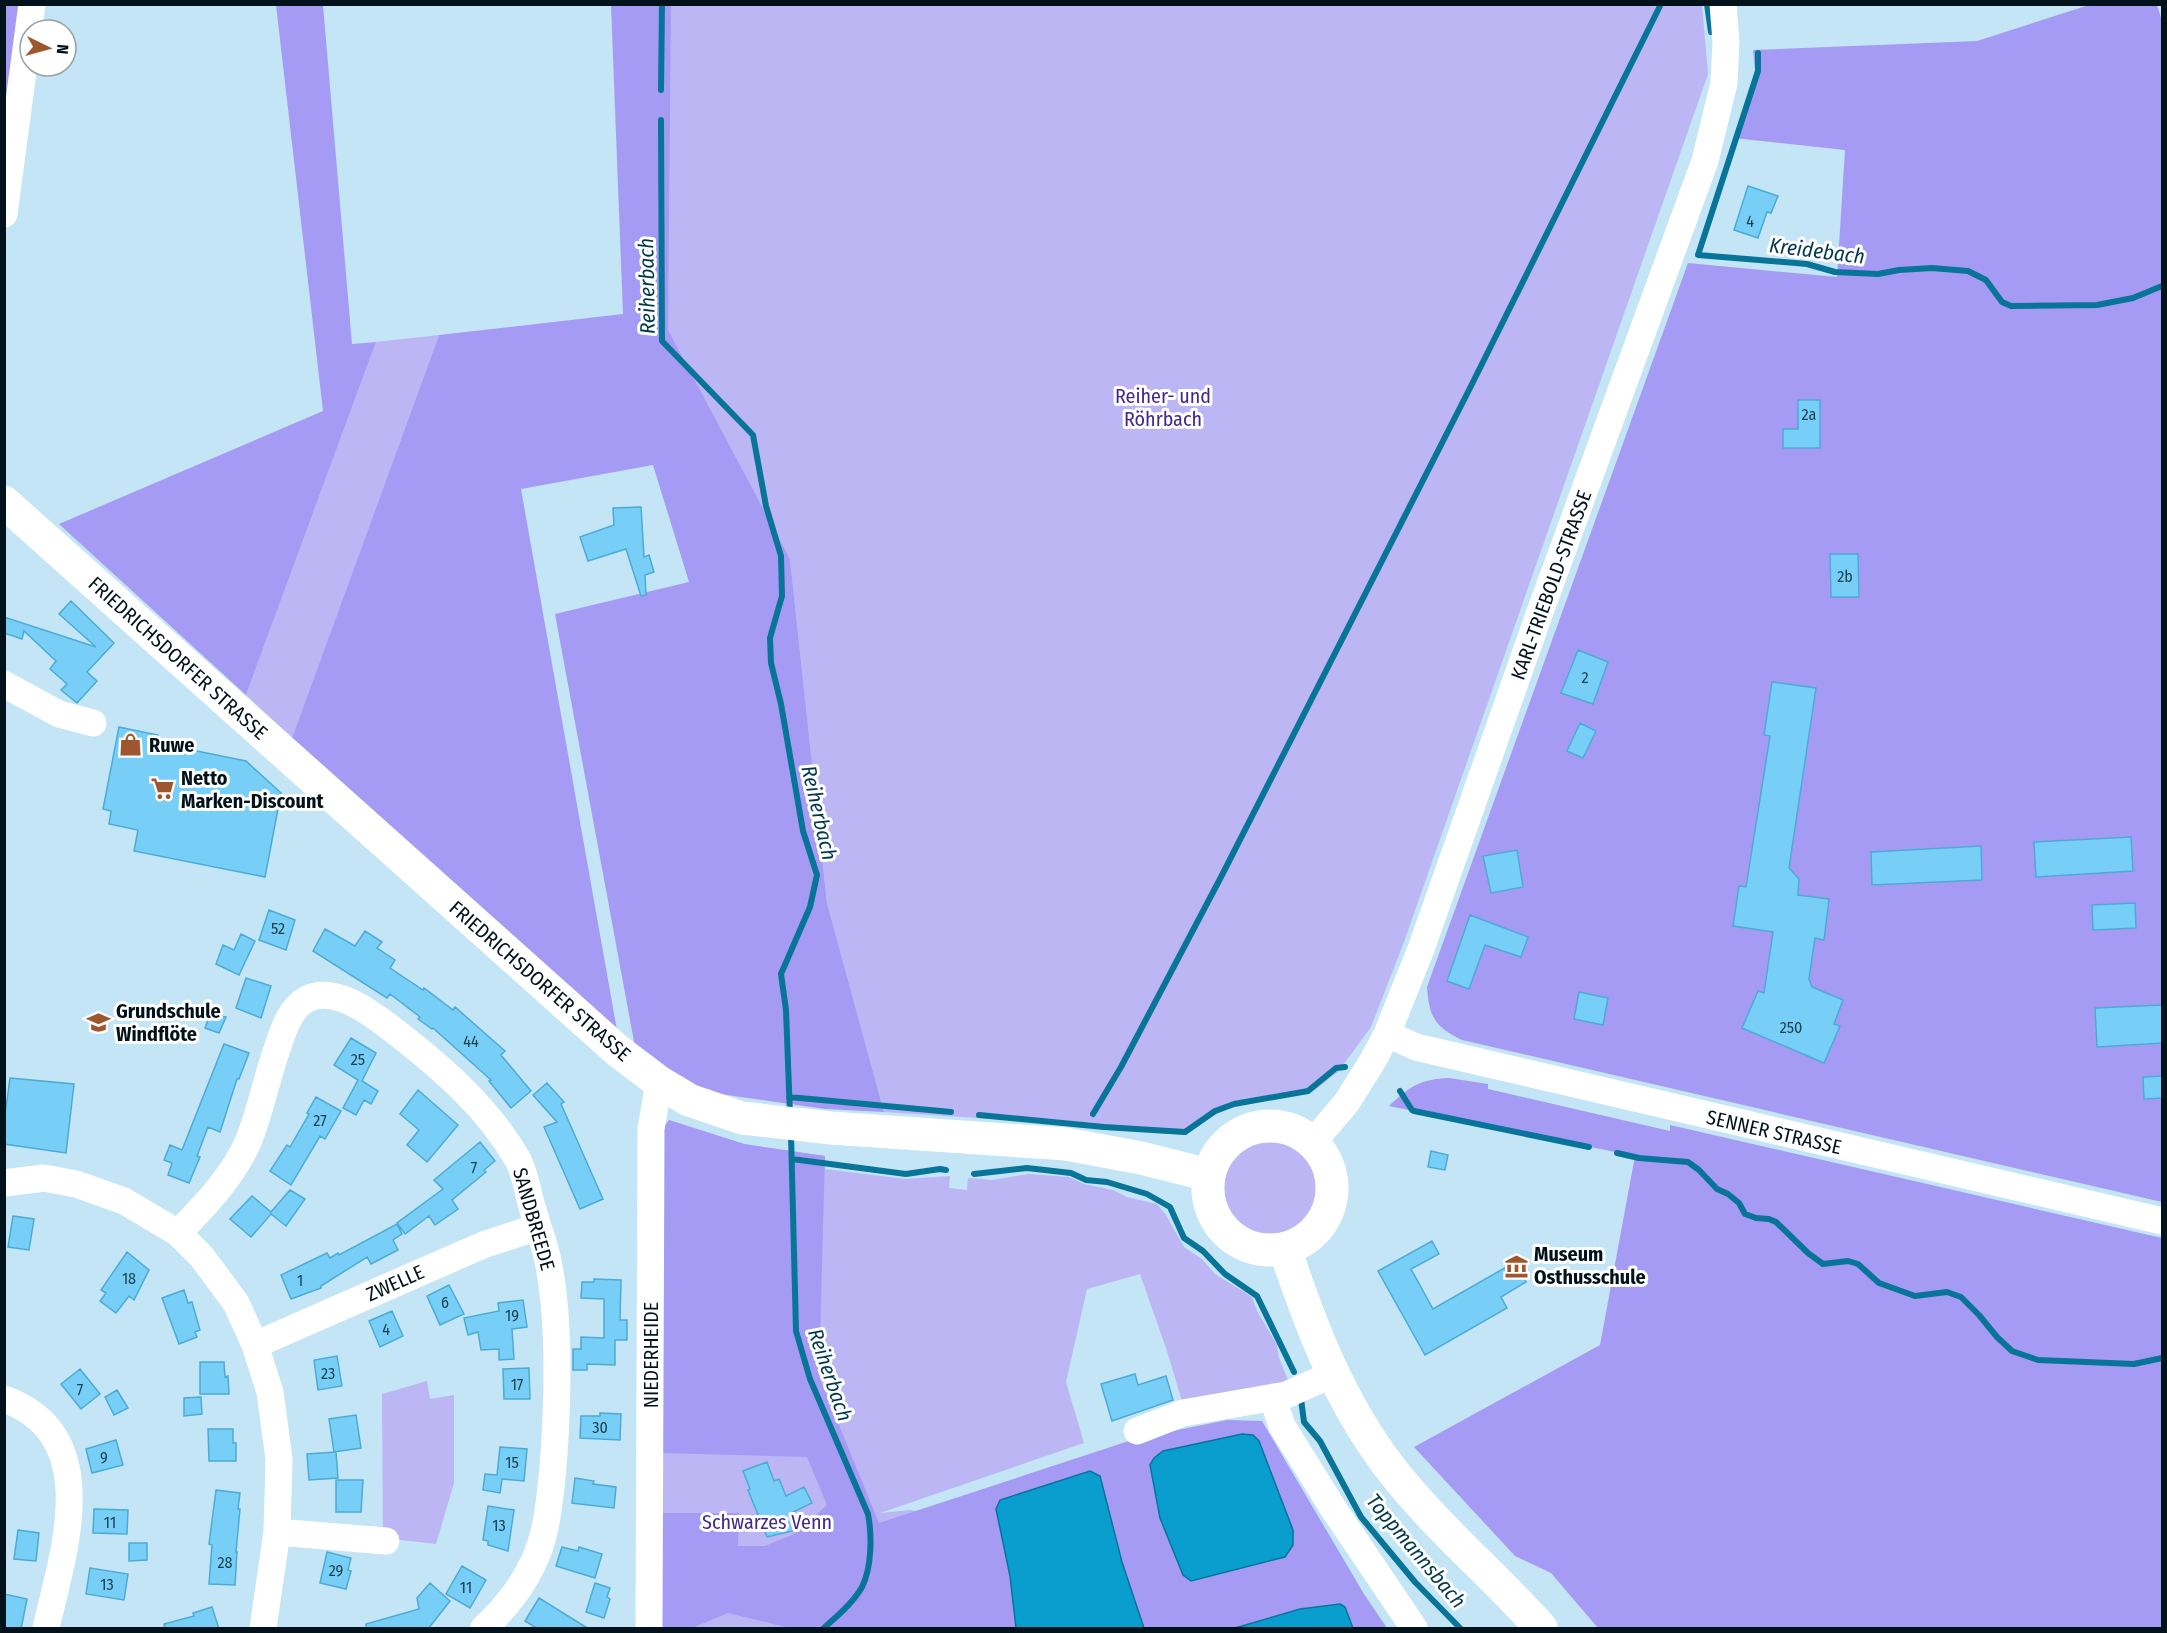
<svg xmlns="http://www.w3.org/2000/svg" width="2167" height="1633" font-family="'Fira Sans Condensed',sans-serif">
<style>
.green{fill:#bcb6f4}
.forest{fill:#a69bf4}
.water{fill:#0a9ece;stroke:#077498;stroke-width:1.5}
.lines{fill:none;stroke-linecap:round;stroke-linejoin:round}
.stream{stroke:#077498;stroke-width:6}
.building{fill:#77cff7;stroke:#4dabd3;stroke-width:1.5}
.minor{stroke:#fff;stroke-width:27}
.major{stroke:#fff;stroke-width:33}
.labels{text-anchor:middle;stroke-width:6;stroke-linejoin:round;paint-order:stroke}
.number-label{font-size:16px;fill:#1e4151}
.park-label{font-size:20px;fill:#42278c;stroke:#fff}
.street-label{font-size:20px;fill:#01121a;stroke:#fff}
.poi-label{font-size:20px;font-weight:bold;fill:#01121a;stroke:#fff;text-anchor:start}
.water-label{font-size:21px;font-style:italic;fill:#00384b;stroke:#fff}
</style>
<rect width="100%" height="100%" fill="#c3e5f6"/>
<path class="green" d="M660 5H1702L1708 74 1404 942 1371 1027 1338 1072 1311 1093 1236 1105 1205 1120 1183 1135 1008 1120 884 1112 827 903 790 559 656 309Z
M439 335 292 738 246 695 376 342Z
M669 1120 744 1144 825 1156V1169L905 1179 950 1176 949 1188 967 1190 968 1178 992 1180 1029 1174 1069 1177 1084 1184 1113 1190 1127 1197 1157 1204 1166 1215 1184 1247 1202 1259 1215 1274 1252 1297 1257 1311 1277 1345 1279 1358 1290 1385 1183 1405 1167 1351 1140 1274 1087 1289 1066 1382 1084 1443 880 1513 911 1510 946 1518 976 1628H662V1513Z
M1219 1189a52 52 0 1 1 104 0a52 52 0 1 1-104 0Z
M427 1381 430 1399 454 1395V1483L436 1544 383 1538 382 1394Z"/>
<path class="forest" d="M5 5H24L5 149Z
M276 5H323L352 344 376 342 246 695 59 524 323 411Z
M611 5H671L668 330 790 559 827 903 884 1112 825 1109 720 1094 682 1081 635 1047 555 614 689 582 653 465 521 489 618 1036 292 738 439 335 623 314Z
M2089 5H2157L2162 21V1202L1462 1040C1435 1027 1429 1017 1427 987L1688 263 1837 277 1845 150 1734 138 1755 71 1753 50 1977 41Z
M1449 1078 1488 1084V1089L1670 1131V1125L2162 1238V1628H1598L1551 1573 1515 1556 1414 1447 1600 1345 1635 1156 1389 1106C1409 1087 1420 1079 1449 1078Z
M669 1120 744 1144 825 1156 819 1376 879 1523 1138 1438 1227 1420 1262 1421 1364 1594 1387 1628H1353L1345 1607 1300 1609 1235 1628H1144L1122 1562 1010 1576 1016 1628H790L728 1613 692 1628H662V1513H739L738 1546H765L794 1534 827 1505 807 1457 661 1453V1130Z"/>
<path class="water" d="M1242 1434 1253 1435 1259 1441 1293 1530V1545L1285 1557 1191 1581 1183 1575 1160 1518 1150 1465 1154 1458 1163 1451Z
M1090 1471 1100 1476 1122 1562 1144 1628H1016L1010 1576 996 1509 1000 1500Z
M1340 1604 1345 1607 1353 1628H1235L1300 1609Z"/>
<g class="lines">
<path class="stream" d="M1707 4 1711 32
M1758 53V71L1698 255 1807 264 1835 272 1878 274 1899 270 1932 268 1968 271 1986 280 2002 302 2011 306 2097 305 2133 298 2162 286
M661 90 662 4
M661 120 662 341 753 435 766 506 781 556 782 596 770 638 771 663 781 704 803 831 817 875 810 907 781 974 786 1010 790 1115
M1400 1091 1412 1110 1414 1111 1589 1147
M789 1097 951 1112
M1093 1114 1121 1067 1221 877 1469 390 1661 4
M979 1115 1104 1127 1185 1132 1215 1111 1234 1104 1308 1091 1336 1068 1345 1067
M791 1134 796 1331 810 1379 868 1514C872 1535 872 1567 862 1587 853 1603 837 1616 824 1628
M1617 1153 1639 1158 1688 1162 1699 1170 1717 1189 1728 1194 1739 1203 1745 1214 1756 1218 1769 1219 1776 1222 1808 1253 1823 1264 1848 1261 1858 1264 1879 1283 1915 1296 1947 1292 1961 1297 1979 1315 1997 1337 2012 1351 2038 1360 2134 1364 2162 1358
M792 1159 906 1174 940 1169 946 1170
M974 1174 1027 1168 1071 1173 1086 1180 1107 1182 1147 1194 1170 1207 1184 1238 1203 1251 1225 1274 1257 1296 1294 1372
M1301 1399 1304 1422 1320 1441 1361 1517 1415 1582 1460 1628"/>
</g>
<path class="building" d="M1748 186 1778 196 1771 213 1767 212 1758 238 1734 230Z
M1798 400H1820V448H1783V429H1798Z
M641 507 644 557 649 555 654 572 645 575 646 595 641 596 626 549 588 561 580 537 614 525 613 508Z
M1830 554H1858L1859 597H1831Z
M71 601 114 643 87 672 97 681 77 703 61 690 67 684 50 669 56 661 24 631 22 639 4 633V617L96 647 59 614Z
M1578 650 1608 662 1593 704 1561 693Z
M1772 682 1816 688 1789 868 1799 879 1798 895 1829 899 1824 940 1815 938 1809 979 1812 987 1843 1000 1834 1024 1840 1026 1824 1063 1742 1028 1758 991 1764 993 1773 932 1733 926 1739 886 1746 887 1770 736 1764 735Z
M1580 723 1596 731 1583 758 1567 751Z
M119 727 158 735 157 743 246 761 281 793 265 877 134 851 138 830 109 824 111 811 103 809Z
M2131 837 2133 871 2036 877 2034 842Z
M1981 846 1982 880 1872 885 1871 852Z
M1517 850 1523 887 1491 893 1483 856Z
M2135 903 2136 928 2093 930 2092 905Z
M269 910 295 920 286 950 259 940Z
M1470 915 1528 937 1521 957 1485 945 1469 989 1447 981Z
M325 929 355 946 365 931 382 942 377 948 395 960 390 968 423 990 424 988 453 1010 455 1007 505 1051 501 1055 531 1091 511 1108 489 1081 491 1080 433 1028 432 1029 418 1019 420 1017 390 994 387 998 313 951Z
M241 934 255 941 239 975 216 964 223 945 234 950Z
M246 978 271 986 261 1018 236 1008Z
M1579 992 1608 998 1603 1025 1574 1019Z
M2163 1005V1043L2097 1047 2095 1008Z
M210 1014 226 1017 219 1033 205 1028Z
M351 1038 376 1053 362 1081 378 1091 371 1104 364 1100 356 1115 343 1108 358 1080 334 1065Z
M224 1044 249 1053 239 1079H237L220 1132 208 1127 197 1156 200 1157 189 1183 168 1175 172 1163 164 1160 170 1145 182 1150Z
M2163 1076V1098L2144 1099 2143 1077Z
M10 1078 74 1084 66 1153 4 1144V1122Z
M547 1083 564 1102 561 1104 603 1199 580 1209 544 1127 557 1122 533 1095Z
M418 1090 458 1125 427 1162 407 1145 419 1130 400 1114Z
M316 1097 341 1111 325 1139 320 1136 291 1185 270 1171 287 1145 290 1147 309 1114 307 1113Z
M480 1142 495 1161 484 1170 486 1172 452 1200 458 1209 435 1225 429 1216 405 1234 397 1223 443 1189 434 1180Z
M1431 1151 1448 1155 1445 1170 1428 1167Z
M290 1190 305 1199 286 1226 271 1214 251 1237 230 1219 252 1196 271 1212Z
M13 1216 34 1219 29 1250 8 1247Z
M397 1224 402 1234 393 1240 398 1250 371 1264 367 1257 321 1286V1288L291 1299 281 1275 327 1253 330 1258 338 1253 339 1255Z
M1432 1241 1439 1254 1411 1269 1433 1309 1515 1262 1526 1282 1501 1297 1507 1308 1425 1355 1378 1271Z
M127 1252 149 1270 134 1300 129 1296 116 1313 100 1301 106 1293 101 1290Z
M594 1279 621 1280 620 1320H627V1340H615V1365L587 1364V1370H573V1349H581V1337L604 1338V1299L581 1298 582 1282H594Z
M449 1285 464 1314 440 1325 427 1296Z
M184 1290 188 1303 192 1302 200 1330 195 1332 197 1337 179 1344 162 1298Z
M523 1300 527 1327 512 1329 514 1359 499 1360V1349L481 1350 478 1332 468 1335 464 1318 499 1311 498 1303Z
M392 1311 403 1336 380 1347 369 1321Z
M337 1356 342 1386 318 1390 314 1360Z
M200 1362H224L225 1377 228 1376 229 1394H200Z
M529 1368 530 1399H504L503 1369Z
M80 1369 100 1394 81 1409 61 1384Z
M1135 1374 1138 1385 1166 1376 1173 1400 1112 1421 1101 1384Z
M117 1390 128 1408 114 1415 105 1397Z
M201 1397 202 1414 184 1416V1398Z
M600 1413 621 1414 620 1440 580 1438 581 1416H600Z
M356 1415 361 1448 334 1452 329 1419Z
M208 1429H233V1443H236V1461H209Z
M116 1440 123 1465 92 1473 86 1449Z
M500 1447 527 1449 524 1481 502 1479 500 1493 483 1490 485 1474 497 1475Z
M336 1452 338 1478 309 1480 307 1454Z
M767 1462 774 1481 779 1479 786 1496 804 1487 812 1503 789 1514 793 1531 767 1537 748 1490 750 1489 743 1471Z
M575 1478 594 1481 593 1484 616 1487 614 1508 572 1503Z
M336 1480H363L361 1512H336Z
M216 1490 240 1493 238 1509H240L236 1552H237L235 1585 209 1584 212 1545 209 1544Z
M488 1506 514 1510 508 1551 488 1545V1541L483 1540Z
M94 1509 128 1510 127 1534 93 1533Z
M18 1530 39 1533 36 1561 14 1559Z
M129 1543H147V1560L129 1561Z
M562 1547 578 1551 579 1547 602 1554 595 1578 556 1566Z
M327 1552 351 1558 348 1570 351 1571 346 1589 320 1583Z
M462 1566 486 1580 470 1608 446 1594Z
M90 1568 128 1574 124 1600 86 1594Z
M430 1583 450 1601 428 1629H366V1624L419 1609 417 1598Z
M595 1583 610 1588 607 1597 610 1599 604 1618 586 1612Z
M4 1594 27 1599 21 1629H4Z
M539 1598 589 1629H538L525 1621Z
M212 1607 219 1629H165L164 1624 194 1616 193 1613Z"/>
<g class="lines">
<path class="minor" d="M4 214 32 4
M4 684 59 714 93 723
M1387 1034 1416 1047 2162 1221
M1313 1142 1347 1102 1372 1062 1387 1034 1421 949 1540 612 1705 161 1724 83 1726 42 1723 4
M4 1183 44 1178 76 1184 124 1201 178 1233 202 1257 236 1303 255 1345 270 1392 279 1459 277 1532 263 1628
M178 1233C205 1205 232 1178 248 1142 260 1113 266 1081 276 1052 282 1034 289 1008 307 999 335 985 371 1013 392 1029 441 1067 487 1106 518 1160 526 1175 528 1195 533 1210 538 1229 546 1247 549 1266 560 1325 558 1394 554 1454 552 1480 550 1507 544 1532 535 1570 512 1602 484 1628
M255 1345 483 1245 538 1227
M4 1399C105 1435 63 1553 46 1628
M1273 1399 1282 1426 1333 1508 1414 1628
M1137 1431 1183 1413 1286 1395 1333 1374
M277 1532 386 1541
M649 1628 651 1129 659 1082"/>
<path class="major" d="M4 502 618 1051 659 1082 689 1100 742 1118 831 1128 1066 1144 1141 1158 1209 1175
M1208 1188a62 62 0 1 1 124 0a62 62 0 1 1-124 0Z
M1285 1249C1311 1327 1340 1403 1391 1469 1436 1527 1493 1574 1541 1628"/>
</g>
<defs>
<symbol id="shop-bare" viewBox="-9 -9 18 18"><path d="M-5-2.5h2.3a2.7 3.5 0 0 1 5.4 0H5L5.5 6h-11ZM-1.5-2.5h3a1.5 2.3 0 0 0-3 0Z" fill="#9d562d" stroke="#fff" stroke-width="2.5" paint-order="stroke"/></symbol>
<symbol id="supermarket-bare" viewBox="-9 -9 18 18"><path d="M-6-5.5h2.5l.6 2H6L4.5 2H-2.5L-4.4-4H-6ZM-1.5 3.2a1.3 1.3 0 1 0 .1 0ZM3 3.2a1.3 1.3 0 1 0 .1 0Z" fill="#9d562d" stroke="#fff" stroke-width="2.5" paint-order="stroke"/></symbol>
<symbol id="school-bare" viewBox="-9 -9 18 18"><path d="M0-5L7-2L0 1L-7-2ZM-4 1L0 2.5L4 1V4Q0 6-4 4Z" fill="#9d562d" stroke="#fff" stroke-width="2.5" paint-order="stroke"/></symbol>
<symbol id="museum-bare" viewBox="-9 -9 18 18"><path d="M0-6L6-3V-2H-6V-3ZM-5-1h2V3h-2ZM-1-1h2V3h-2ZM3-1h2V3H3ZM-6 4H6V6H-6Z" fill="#9d562d" stroke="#fff" stroke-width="2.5" paint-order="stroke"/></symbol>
</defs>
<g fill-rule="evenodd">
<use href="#shop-bare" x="114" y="728" width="33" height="33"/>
<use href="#supermarket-bare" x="146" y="772" width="33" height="33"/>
<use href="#school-bare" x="82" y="1006" width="33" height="33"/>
<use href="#museum-bare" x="1500" y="1250" width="33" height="33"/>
</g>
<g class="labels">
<g class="number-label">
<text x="1750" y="227">4</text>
<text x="1809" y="420">2a</text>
<text x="1845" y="582">2b</text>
<text x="1585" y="683">2</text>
<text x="278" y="934">52</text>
<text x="1791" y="1033">250</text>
<text x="471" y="1047">44</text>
<text x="358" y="1065">25</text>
<text x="320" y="1126">27</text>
<text x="474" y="1173">7</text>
<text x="129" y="1284">18</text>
<text x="300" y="1286">1</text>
<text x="445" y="1308">6</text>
<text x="512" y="1321">19</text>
<text x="386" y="1335">4</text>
<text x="328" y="1379">23</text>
<text x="517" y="1390">17</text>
<text x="80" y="1395">7</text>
<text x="600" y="1433">30</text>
<text x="104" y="1463">9</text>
<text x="512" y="1468">15</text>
<text x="110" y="1528">11</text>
<text x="499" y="1531">13</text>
<text x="225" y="1568">28</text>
<text x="336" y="1576">29</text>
<text x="107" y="1590">13</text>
<text x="466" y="1593">11</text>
</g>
<g class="park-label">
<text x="1163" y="403">Reiher- und<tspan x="1163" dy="23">Röhrbach</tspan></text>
<text x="767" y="1529">Schwarzes Venn</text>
</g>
<g class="street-label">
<text transform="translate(1551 585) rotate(-70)" y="7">KARL-TRIEBOLD-STRASSE</text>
<text transform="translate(178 658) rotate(42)" y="7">FRIEDRICHSDORFER STRASSE</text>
<text transform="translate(540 981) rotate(41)" y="7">FRIEDRICHSDORFER STRASSE</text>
<text transform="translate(1774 1132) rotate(13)" y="7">SENNER STRASSE</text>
<text transform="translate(534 1219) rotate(74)" y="7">SANDBREEDE</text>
<text transform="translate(395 1283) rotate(-24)" y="7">ZWELLE</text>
<text transform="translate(651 1355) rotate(-90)" y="7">NIEDERHEIDE</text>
</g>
<g class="poi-label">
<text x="149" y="752">Ruwe</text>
<text x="181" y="785">Netto<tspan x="181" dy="23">Marken-Discount</tspan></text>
<text x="116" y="1018">Grundschule<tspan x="116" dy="23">Windflöte</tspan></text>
<text x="1534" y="1261">Museum<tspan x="1534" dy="23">Osthusschule</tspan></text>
</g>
<g class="water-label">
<text transform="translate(1817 251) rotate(7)" y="7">Kreidebach</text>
<text transform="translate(647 286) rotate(-91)" y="7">Reiherbach</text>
<text transform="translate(819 813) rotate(77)" y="7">Reiherbach</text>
<text transform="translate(830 1375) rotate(71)" y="7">Reiherbach</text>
<text transform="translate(1416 1551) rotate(50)" y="7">Toppmannsbach</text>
</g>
</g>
<rect width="2167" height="1633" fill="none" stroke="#01121a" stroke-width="12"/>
<g transform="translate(48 48) rotate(95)"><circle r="28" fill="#ffffff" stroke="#99a0a3" stroke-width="1.5"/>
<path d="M0-4.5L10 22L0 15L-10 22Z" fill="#9d562d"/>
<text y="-9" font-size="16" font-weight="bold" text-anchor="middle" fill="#01121a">N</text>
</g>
</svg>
